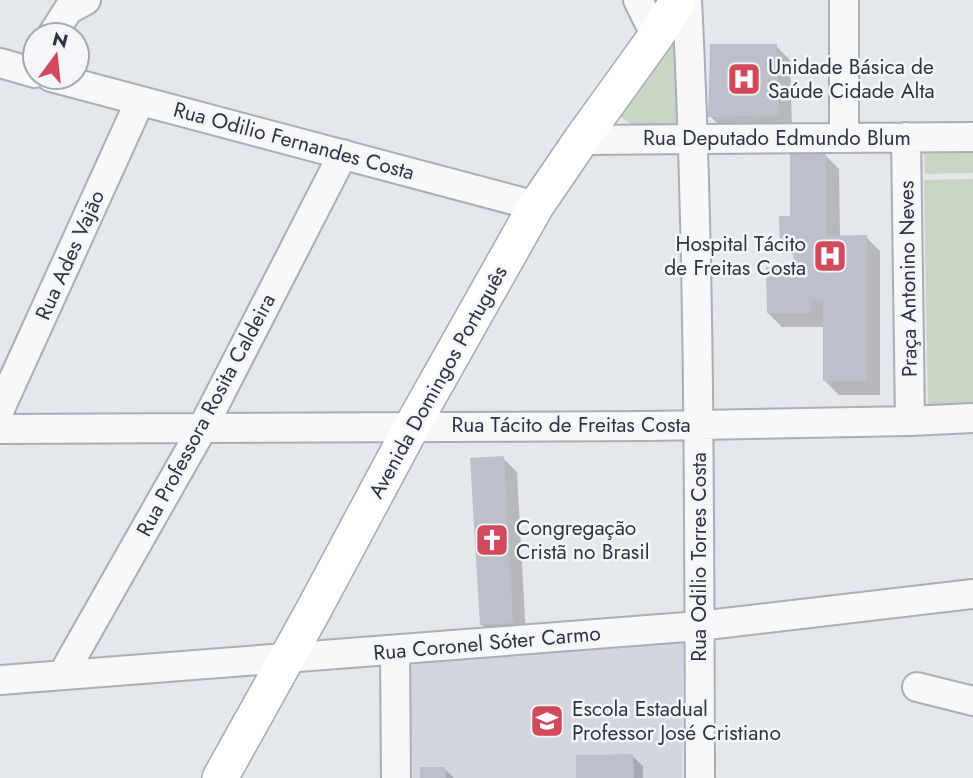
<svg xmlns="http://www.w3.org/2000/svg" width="973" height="778" font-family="Jost,sans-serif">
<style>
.built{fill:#d2d6de}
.green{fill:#c9d6c5}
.shadow{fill:#0003}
.building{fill:#bbc0ca}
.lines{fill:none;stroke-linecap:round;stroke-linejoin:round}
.minor-casing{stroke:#a9aeb7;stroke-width:32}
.major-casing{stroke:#a3abb8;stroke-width:38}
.minor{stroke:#f7f8fa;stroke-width:28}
.major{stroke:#fff;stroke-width:35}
.labels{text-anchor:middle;stroke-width:5;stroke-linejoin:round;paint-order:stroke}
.poi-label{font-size:21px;fill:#2b3445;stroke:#f4f6f9;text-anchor:start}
.street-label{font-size:21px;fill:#2b3445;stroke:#f4f6f9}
</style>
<rect width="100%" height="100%" fill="#e4e7ec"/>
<path class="built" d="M683 640 682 778H413L409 663Z"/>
<path class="green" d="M678 34 686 114 676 126 632 125 618 115 671 37Z
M973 150V173L925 174 924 151Z
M973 179V405L928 407 924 180Z"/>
<path class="shadow" d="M776 46 790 60 792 128 724 130 710 116Z
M825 155 839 169 840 237H866L880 251V395H839L825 381V327H782L768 313 794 269V256L781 243 792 218Z
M503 458 517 472 526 636 495 638 481 624Z
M632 756 643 766V778H578Z
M445 769 454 778H422Z"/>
<path class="building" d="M710 44H777L779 115 708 117Z
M790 153H826V236L867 235V381H823V300H811V313H767L766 267 793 268V244H780L779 216H790Z
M504 456 513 623 480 625 470 458Z
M633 754 634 778H576V755Z
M420 767H445L446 778H420Z"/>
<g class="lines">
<defs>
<path id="minor" d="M638 0 656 36
M687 0C700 259 699 519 700 778
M52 35 68 10 86 0
M0 63 35 73
M51 77 536 206
M906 137 910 421
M844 138V0
M581 140 973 137
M0 409 140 101
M0 429 649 426 910 421 973 418
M395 650 396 778
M63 674 202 429 343 154
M0 680 699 626 973 594
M917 687 973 701"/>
<path id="major" d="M220 778 313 611 412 426 536 206 581 140 656 36 678 0"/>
</defs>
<use href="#minor" class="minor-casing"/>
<use href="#major" class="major-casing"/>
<use href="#minor" class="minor"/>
<use href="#major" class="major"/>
</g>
<defs>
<symbol id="hospital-square" viewBox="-11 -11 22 22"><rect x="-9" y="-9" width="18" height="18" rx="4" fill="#d1495b" stroke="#f4f6f9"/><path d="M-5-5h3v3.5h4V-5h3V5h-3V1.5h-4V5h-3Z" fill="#fff"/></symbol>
<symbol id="church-square" viewBox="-11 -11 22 22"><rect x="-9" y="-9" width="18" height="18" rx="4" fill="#d1495b" stroke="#f4f6f9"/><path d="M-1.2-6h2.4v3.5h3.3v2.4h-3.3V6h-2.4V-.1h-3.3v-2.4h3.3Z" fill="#fff"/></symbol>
<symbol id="school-square" viewBox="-11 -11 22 22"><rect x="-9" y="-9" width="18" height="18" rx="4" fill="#d1495b" stroke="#f4f6f9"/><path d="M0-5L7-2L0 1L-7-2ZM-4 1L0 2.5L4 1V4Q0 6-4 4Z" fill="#fff"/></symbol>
</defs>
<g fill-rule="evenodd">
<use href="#hospital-square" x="725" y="60" width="38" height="38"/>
<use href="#hospital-square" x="811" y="237" width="38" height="38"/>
<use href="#church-square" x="473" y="521" width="38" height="38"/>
<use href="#school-square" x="528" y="702" width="38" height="38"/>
</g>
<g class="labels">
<g class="poi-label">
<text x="768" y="74">Unidade Básica de<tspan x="768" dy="24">Saúde Cidade Alta</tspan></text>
<text x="806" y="251" text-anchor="end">Hospital Tácito<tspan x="806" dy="24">de Freitas Costa</tspan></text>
<text x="516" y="535">Congregação<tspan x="516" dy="24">Cristã no Brasil</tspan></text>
<text x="572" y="716">Escola Estadual<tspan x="572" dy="24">Professor José Cristiano</tspan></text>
</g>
<g class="street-label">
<text x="777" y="145">Rua Deputado Edmundo Blum</text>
<text transform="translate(294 141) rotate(15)" y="7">Rua Odilio Fernandes Costa</text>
<text transform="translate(70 255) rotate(-66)" y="7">Rua Ades Vajão</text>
<text transform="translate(908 279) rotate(-91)" y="7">Praça Antonino Neves</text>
<text transform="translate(438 382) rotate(-61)" y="7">Avenida Domingos Português</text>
<text transform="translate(206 415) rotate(-62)" y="7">Rua Professora Rosita Caldeira</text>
<text x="571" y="432">Rua Tácito de Freitas Costa</text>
<text transform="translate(699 557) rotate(-90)" y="7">Rua Odilio Torres Costa</text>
<text transform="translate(487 643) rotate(-5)" y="7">Rua Coronel Sóter Carmo</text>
</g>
</g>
<g transform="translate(56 56) rotate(15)"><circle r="33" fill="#f4f6f9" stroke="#a4a8b1" stroke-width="2"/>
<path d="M0-5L12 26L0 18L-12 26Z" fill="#d1495b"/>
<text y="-10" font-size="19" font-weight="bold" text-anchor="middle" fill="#2b3445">N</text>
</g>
</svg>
